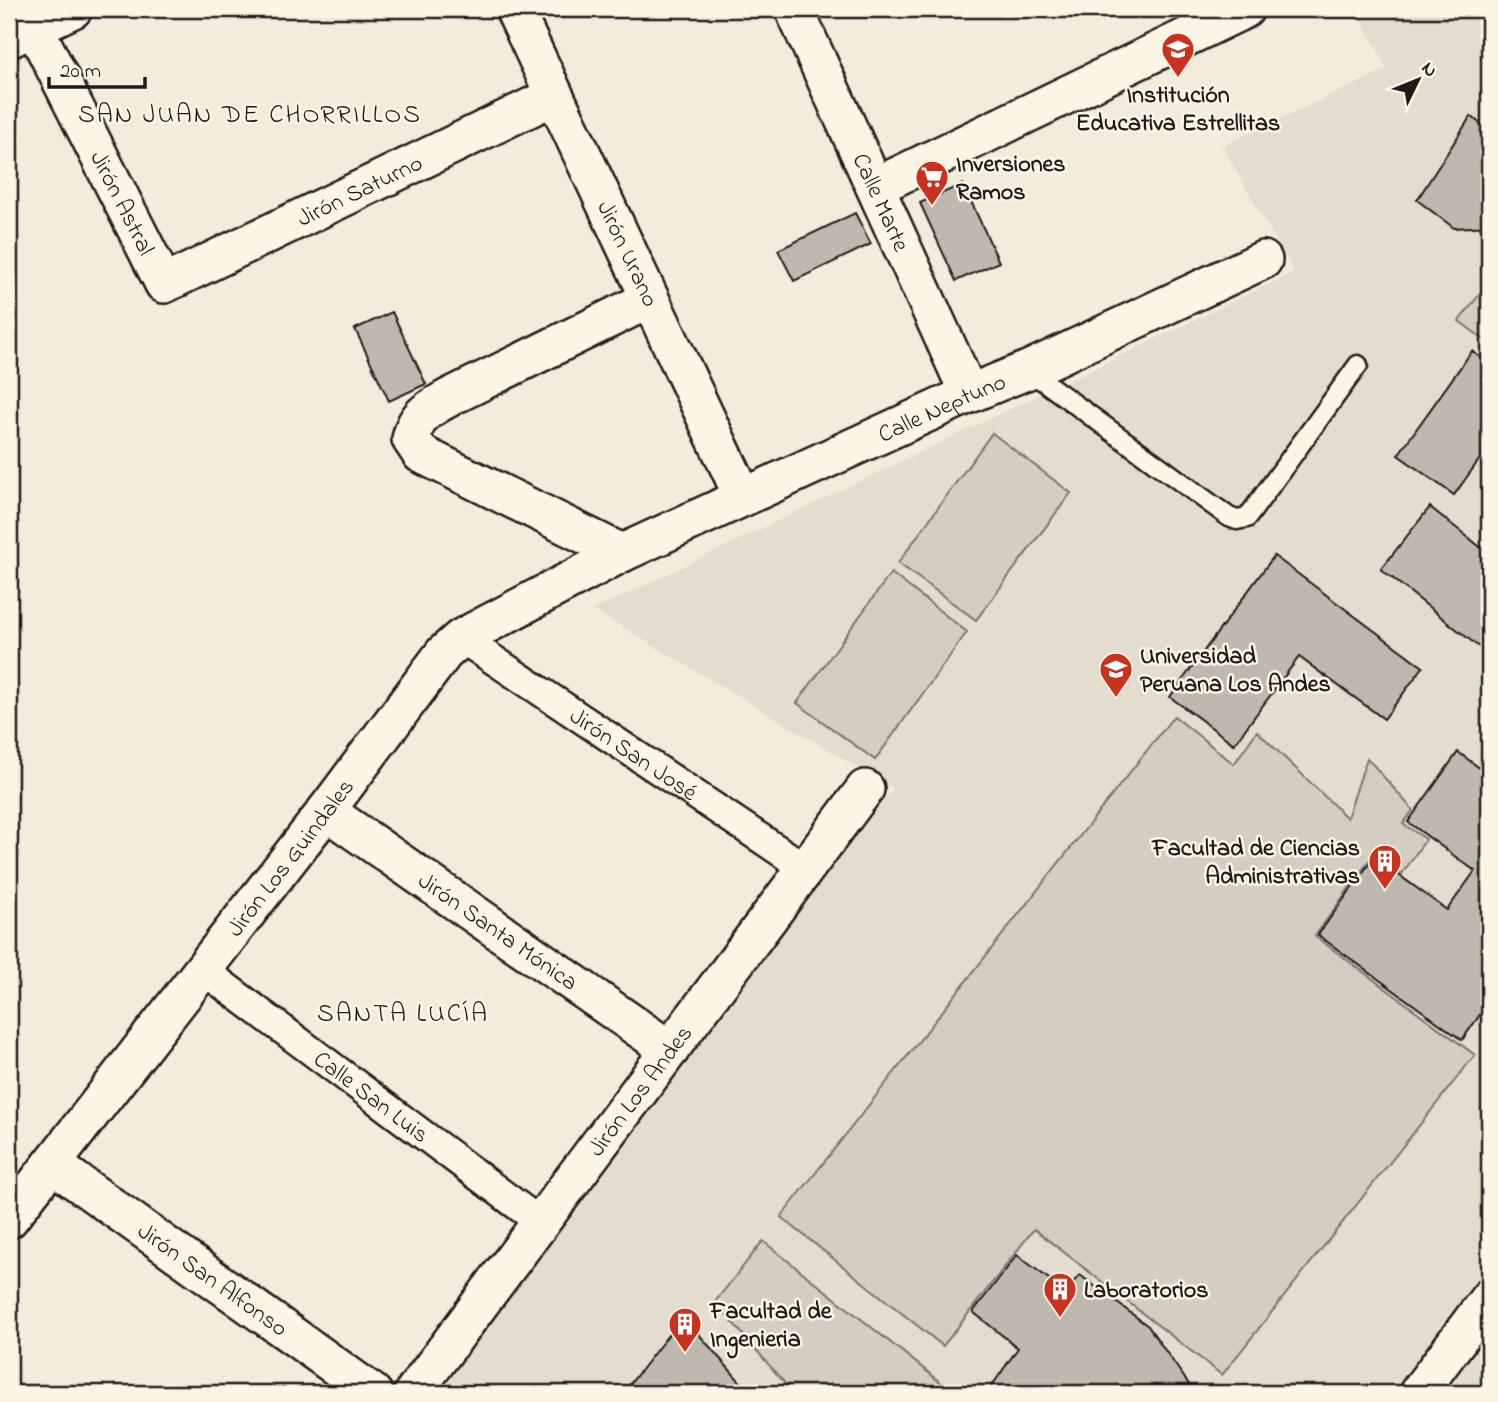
<svg xmlns="http://www.w3.org/2000/svg" width="1498" height="1402" font-family="'Indie Flower',sans-serif">
<style>
.built{fill:#e3ddcf}
.green{fill:#d3cec1;stroke:#78756e;stroke-width:2}
.building{fill:#beb9ae;stroke:#1c1c1c;stroke-width:2}
.lines{fill:none;stroke-linecap:round;stroke-linejoin:round}
.service-casing{stroke:#1c1c1c;stroke-width:23}
.pedestrian-casing{stroke:#1c1c1c;stroke-width:33}
.minor-casing{stroke:#1c1c1c;stroke-width:42}
.service{stroke:#fcf5e5;stroke-width:18}
.pedestrian{stroke:#fcf5e5;stroke-width:28}
.minor{stroke:#fcf5e5;stroke-width:37}
.labels{text-anchor:middle;stroke-width:5;stroke-linejoin:round;paint-order:stroke}
.poi-label{font-size:24px;font-weight:bold;fill:#1c1c1c;stroke:#fcf5e5;text-anchor:start}
.street-label{font-size:24px;fill:#1c1c1c;stroke:#fcf5e5}
.neighbourhood-label{font-size:26px;letter-spacing:2px;fill:#1c1c1c;stroke:#fcf5e5}
</style>
<rect width="100%" height="100%" fill="#f3ecdd"/>
<filter id="ink" filterUnits="userSpaceOnUse"><feTurbulence type="fractalNoise" baseFrequency=".0143" numOctaves="2"/><feDisplacementMap in="SourceGraphic" scale="14" xChannelSelector="R" yChannelSelector="G"/><feConvolveMatrix kernelMatrix="1 2 1 2 8 2 1 2 1" color-interpolation-filters="sRGB"/></filter>
<g filter="url(#ink)">
<path class="built" d="M1356 9H1489V1393H434L893 788 593 610 1294 272 1222 146 1387 69Z"/>
<path class="green" d="M1489 282V343L1459 321Z
M992 433 1071 493 976 620 898 563Z
M891 573 967 632 875 760 797 703Z
M1174 716 1234 764 1257 731 1347 818 1367 758 1413 810 1403 824 1426 839 1402 874 1373 855 1315 936 1475 1055 1222 1375 1034 1229 943 1346 781 1217Z
M763 1241 949 1389 946 1393H793L715 1302Z"/>
<path class="building" d="M1471 116 1489 131V226L1454 228 1417 200Z
M963 184 999 262 956 281 920 203Z
M855 213 871 244 794 281 778 250Z
M392 312 426 384 389 401 355 329Z
M1472 351 1489 364V446L1454 495 1398 455Z
M1430 507 1489 554V655L1381 569Z
M1274 556 1423 667 1384 719 1299 657 1234 744 1170 697Z
M1458 752 1489 775V1002L1462 1040 1318 935 1374 857 1447 910 1475 871 1408 822Z
M1017 1255 1065 1291 1080 1275 1148 1326 1195 1393H987L1018 1348 973 1312Z
M683 1316 750 1393H623Z"/>
<g class="lines">
<defs>
<path id="service" d="M1028 370 1229 517 1237 520 1247 518 1358 365"/>
<g id="pedestrian">
<path id="s1" d="M461 638 805 868"/>
<path id="s2" d="M202 969 541 1223"/>
</g>
<g id="minor">
<path id="s3" d="M25 9 164 284 554 96"/>
<path id="s4" d="M514 9 743 497"/>
<path id="s5" d="M794 9 969 394"/>
<path d="M9 39 73 9"/>
<path d="M875 187 1245 9"/>
<path d="M622 553 421 454 411 439C416 414 429 409 450 397L650 299"/>
<path id="s6" d="M326 811 670 1050"/>
<path id="s7" d="M52 1164 373 1393"/>
<path id="s8" d="M9 1219 326 811 444 653 461 638 622 553 969 394 1028 370 1263 260"/>
<path id="s9" d="M413 1393 865 789"/>
<path d="M1418 1393 1489 1298"/>
</g>
</defs>
<use href="#service" class="service-casing"/>
<use href="#pedestrian" class="pedestrian-casing"/>
<use href="#minor" class="minor-casing"/>
<use href="#service" class="service"/>
<use href="#pedestrian" class="pedestrian"/>
<use href="#minor" class="minor"/>
</g>
</g>
<defs>
<symbol id="school-pin" viewBox="-11 -11 22 30"><path d="M0 17L-7.5 6A9.5 9.5 0 1 1 7.5 6Z" fill="#c8321e" stroke="#fcf5e5"/><path d="M0-5L7-2L0 1L-7-2ZM-4 1L0 2.5L4 1V4Q0 6-4 4Z" fill="#fff"/></symbol>
<symbol id="supermarket-pin" viewBox="-11 -11 22 30"><path d="M0 17L-7.5 6A9.5 9.5 0 1 1 7.5 6Z" fill="#c8321e" stroke="#fcf5e5"/><path d="M-6-5.5h2.5l.6 2H6L4.5 2H-2.5L-4.4-4H-6ZM-1.5 3.2a1.3 1.3 0 1 0 .1 0ZM3 3.2a1.3 1.3 0 1 0 .1 0Z" fill="#fff"/></symbol>
<symbol id="university-pin" viewBox="-11 -11 22 30"><path d="M0 17L-7.5 6A9.5 9.5 0 1 1 7.5 6Z" fill="#c8321e" stroke="#fcf5e5"/><path d="M0-5L7-2L0 1L-7-2ZM-4 1L0 2.5L4 1V4Q0 6-4 4Z" fill="#fff"/></symbol>
<symbol id="building-pin" viewBox="-11 -11 22 30"><path d="M0 17L-7.5 6A9.5 9.5 0 1 1 7.5 6Z" fill="#c8321e" stroke="#fcf5e5"/><path d="M-4-6H4V6H1V3H-1V6H-4ZM-2.5-4.3h1.7v1.8h-1.7ZM.8-4.3h1.7v1.8H.8ZM-2.5-1h1.7V.8h-1.7ZM.8-1h1.7V.8H.8Z" fill="#fff"/></symbol>
</defs>
<g fill-rule="evenodd">
<use href="#school-pin" x="1159" y="30" width="38" height="52"/>
<use href="#supermarket-pin" x="913" y="158" width="38" height="52"/>
<use href="#university-pin" x="1097" y="650" width="38" height="52"/>
<use href="#building-pin" x="1366" y="842" width="38" height="52"/>
<use href="#building-pin" x="1041" y="1270" width="38" height="52"/>
<use href="#building-pin" x="666" y="1305" width="38" height="52"/>
</g>
<g class="labels">
<g class="poi-label">
<text x="1178" y="102" text-anchor="middle">Institución<tspan x="1178" dy="28">Educativa Estrellitas</tspan></text>
<text x="956" y="171">Inversiones<tspan x="956" dy="28">Ramos</tspan></text>
<text x="1140" y="663">Universidad<tspan x="1140" dy="28">Peruana Los Andes</tspan></text>
<text x="1360" y="855" text-anchor="end">Facultad de Ciencias<tspan x="1360" dy="28">Administrativas</tspan></text>
<text x="1084" y="1297">Laboratorios</text>
<text x="710" y="1318">Facultad de<tspan x="710" dy="28">Ingenieria</tspan></text>
</g>
<g class="street-label">
<text dy="8" stroke="none"><textPath href="#s3" startOffset="525">Jirón Saturno</textPath></text>
<text dy="8" stroke="none"><textPath href="#s5" startOffset="212">Calle Marte</textPath></text>
<text dy="8" stroke="none"><textPath href="#s3" startOffset="217">Jirón Astral</textPath></text>
<text dy="8" stroke="none"><textPath href="#s4" startOffset="270">Jirón Urano</textPath></text>
<text dy="8" stroke="none"><textPath href="#s8" startOffset="1270">Calle Neptuno</textPath></text>
<text dy="8" stroke="none"><textPath href="#s1" startOffset="208">Jirón San José</textPath></text>
<text dy="8" stroke="none"><textPath href="#s8" startOffset="458">Jirón Los Guindales</textPath></text>
<text dy="8" stroke="none"><textPath href="#s6" startOffset="210">Jirón Santa Mónica</textPath></text>
<text dy="8" stroke="none"><textPath href="#s9" startOffset="378">Jirón Los Andes</textPath></text>
<text dy="8" stroke="none"><textPath href="#s2" startOffset="212">Calle San Luis</textPath></text>
<text dy="8" stroke="none"><textPath href="#s7" startOffset="198">Jirón San Alfonso</textPath></text>
</g>
<g class="neighbourhood-label">
<text x="250" y="122">SAN JUAN DE CHORRILLOS</text>
<text x="403" y="1021">SANTA LUCÍA</text>
</g>
</g>
<rect width="1498" height="1402" fill="none" stroke="#fcf5e5" stroke-width="35"/>
<rect x="18" y="18" width="1463" height="1367" fill="none" stroke="#1c1c1c" stroke-width="2.5" filter="url(#ink)"/>
<g transform="translate(1418 80) rotate(47)" stroke="#fcf5e5" stroke-width="5" paint-order="stroke">
<path d="M0-5L12 26L0 18L-12 26Z" fill="#1c1c1c"/>
<text y="-10" font-size="19" font-weight="bold" text-anchor="middle" fill="#1c1c1c">N</text>
</g>
<path d="M49 77v10h96v-10" fill="none" stroke="#1c1c1c" stroke-width="3.5"/>
<text x="60" y="77" font-size="21" fill="#1c1c1c" stroke="#fcf5e5" stroke-width="5" paint-order="stroke">20 m</text>
</svg>
